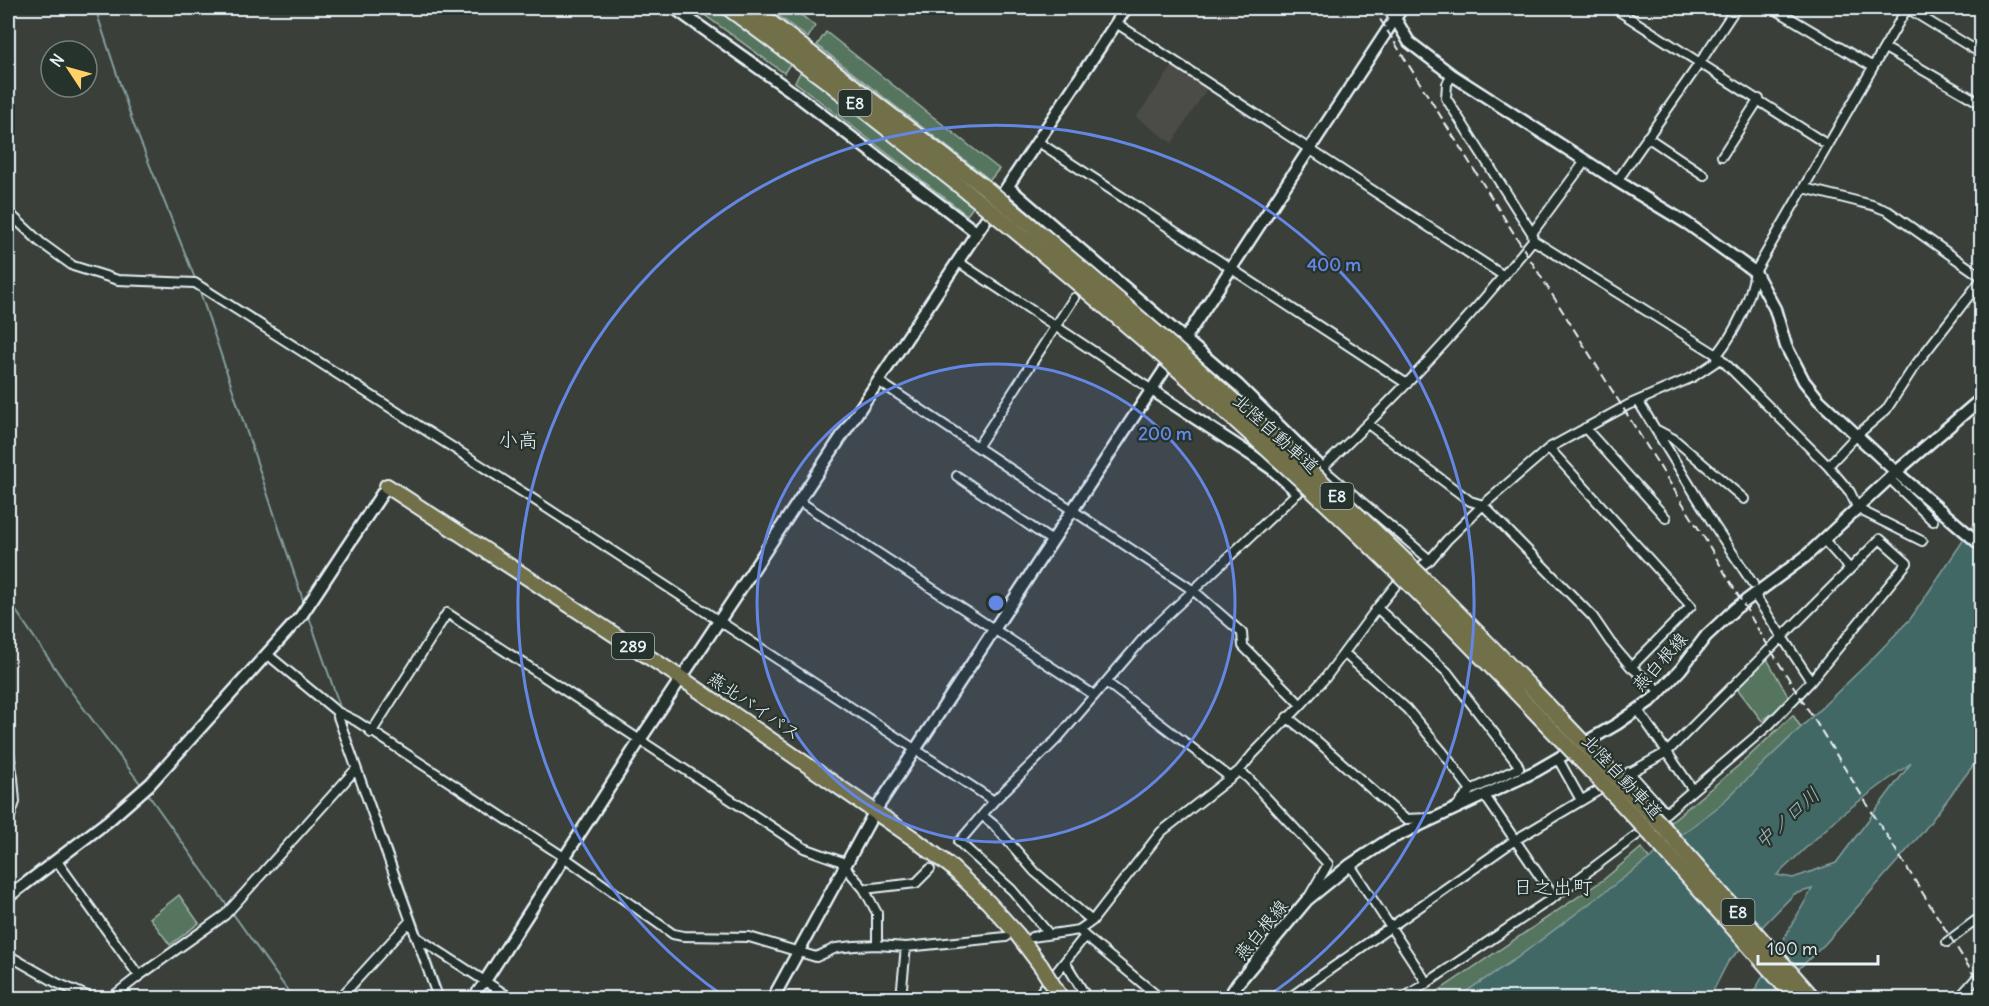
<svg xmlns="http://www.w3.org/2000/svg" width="1989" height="1006" font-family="Delius,'Klee One',sans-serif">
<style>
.built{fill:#4b4c46}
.green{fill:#56755e;stroke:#9fb3ab;stroke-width:1.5}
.water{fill:#436866;stroke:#859fa0;stroke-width:1.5;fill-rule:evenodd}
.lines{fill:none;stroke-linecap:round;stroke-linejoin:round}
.stream{stroke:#859fa0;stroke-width:2}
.street-casing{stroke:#e8f1f8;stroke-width:12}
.secondary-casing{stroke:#e8f1f8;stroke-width:15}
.highway-casing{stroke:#e8f1f8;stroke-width:18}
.street{stroke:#26332d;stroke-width:8}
.secondary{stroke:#26332d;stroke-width:10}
.highway{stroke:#716f4a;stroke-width:14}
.rail{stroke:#e8f1f8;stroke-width:2;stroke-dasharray:9 4.5;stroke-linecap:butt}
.highway-bridge-casing{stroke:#e8f1f8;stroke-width:18;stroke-linecap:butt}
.highway-bridge{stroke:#716f4a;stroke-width:14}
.ring{fill:none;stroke:#6487e3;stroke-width:3}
.labels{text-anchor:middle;stroke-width:4.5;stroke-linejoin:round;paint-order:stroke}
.shield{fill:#26332d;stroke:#aeb8bb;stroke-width:1.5}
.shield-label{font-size:16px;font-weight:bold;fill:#e8f1f8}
.street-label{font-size:18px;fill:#e8f1f8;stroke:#26332d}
.neighbourhood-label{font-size:20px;fill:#e8f1f8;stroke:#26332d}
.water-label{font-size:20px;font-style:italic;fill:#a6babe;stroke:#26332d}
.centre{fill:#6487e3;stroke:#26332d;stroke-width:3}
.ring-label{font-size:18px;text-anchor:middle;font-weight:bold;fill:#6487e3;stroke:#26332d;stroke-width:4.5;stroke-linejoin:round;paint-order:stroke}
</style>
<rect width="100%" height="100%" fill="#3a4039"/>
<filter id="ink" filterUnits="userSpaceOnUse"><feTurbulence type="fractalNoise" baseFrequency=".0167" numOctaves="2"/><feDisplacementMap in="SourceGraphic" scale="12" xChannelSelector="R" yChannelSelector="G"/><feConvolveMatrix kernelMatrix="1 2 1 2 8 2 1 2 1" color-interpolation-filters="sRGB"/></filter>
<g filter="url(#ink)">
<path class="built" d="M1175 63 1208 87 1172 143 1136 117Z"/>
<path class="green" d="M695 8H716L790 64 784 73Z
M768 8H792L815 26 808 38Z
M826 32 999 169 990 180 817 45Z
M801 71 974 206 967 215 795 82Z
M1766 657 1790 700 1762 721 1736 687Z
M1793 715 1804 732 1684 839 1669 823 1744 761Z
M1641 848 1654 864 1465 998H1428L1603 880Z
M179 895 199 923 170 945 150 918Z"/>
<path class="water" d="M1981 514V755L1922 833 1825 944 1768 998H1746L1755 990 1812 889 1794 894 1728 962 1713 991 1712 998H1456L1517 958 1718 807 1870 661 1911 618ZM1911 763 1836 863 1793 878 1777 875 1842 814Z"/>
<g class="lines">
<path class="stream" d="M95 8 133 123 196 281
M199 289 304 603
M8 599 70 690 142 786
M308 614 341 710
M344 719 422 936
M147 793 293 998
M425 945 444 998"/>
<defs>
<path id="street" d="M1614 8 1828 145
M1773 8 1873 67
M1907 8 1982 54
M1116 23 1504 276
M1885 48 1982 104
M1452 75 1447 84 1446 98 1532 233
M1647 137 1704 175
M1037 141 1407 384
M1722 156 1759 99
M1617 181 1699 64 1736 8
M1804 188 1872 205 1888 211 1982 277
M8 212 40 242 73 266 118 280 195 283 527 495 994 801
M1533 240 1717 355 1828 466 1850 492 1858 509 1922 541
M957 261 1152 390
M1717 355C1736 331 1750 301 1755 272L1907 8
M878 381 1194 591 1242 633 1243 646 1301 705
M1638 401 1714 525 1753 584
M1368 424 1470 501 1483 505 1593 617 1610 642 1631 667 1660 691
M1585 428 1666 518
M1657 430 1674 439 1744 499
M978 446 1074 298
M1549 448 1691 606 1631 667
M1828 466 1857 435 1886 410 1914 367 1982 279
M1322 468 1430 560
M1319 471C1395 399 1467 322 1533 240L1532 233 1586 160
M957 476 1052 541
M1890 479 1933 521
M799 501 1094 695
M1824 540 1850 569
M1414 571 1430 560 1447 540 1483 505 1549 448 1628 405 1693 377 1720 359
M1377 608 1447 672 1517 763 1519 768 1471 790
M1344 653 1407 709 1442 751 1471 790 1457 806
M267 654 336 711 356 721 564 857 673 934 683 936 749 937 816 957 836 948 855 946 877 945 906 947 1006 937
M1106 682 1231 778
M1638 710 1693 790
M336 711 438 998
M1287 717 1316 740 1405 819 1430 818
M371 733 447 613 804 848 840 861 864 889 877 913V945
M8 746 13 778 15 802 8 822
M1558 759 1581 800
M1239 771 1248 778 1328 864 1310 895
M1617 780 1667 752 1880 539 1907 563 1811 681 1754 594
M1666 813 1769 725 1811 681
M983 816 994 825 1035 872 1092 921
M57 861 139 976
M1350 865 1427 983 1403 998
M864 889 916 883 930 869
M1554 897 1666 813 1629 772
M1079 930 1085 936 1160 998
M1049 934 1012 890 959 842 994 801 1057 739 1148 633 1300 490
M415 936 511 998
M1032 937 1079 930 1092 921 1161 832 1239 771 1253 754 1301 705 1326 677 1377 608 1396 585 1405 579
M1947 942 1975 921 1982 926
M8 955 57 983 92 998
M1065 962 1087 998
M1427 983 1554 897 1485 796
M111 998 139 976 225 915 356 769
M340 998 410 921
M472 998 485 981
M891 998 901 997 906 947
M1036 998 1085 936
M1289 998 1515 840 1606 786
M1959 998 1982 972"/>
<path id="secondary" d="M674 8 791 91 976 232
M1389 8 1409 42 1452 75 1617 181 1688 224 1755 272 1775 309 1786 346 1804 381 1819 400 1896 472 1982 546
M1008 187 1238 385 1322 468
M1152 390 1256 458 1272 469 1297 492
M8 897 108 821 150 784 301 616 387 486
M485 981 640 740 1126 8
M773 998 875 811 1402 8
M1228 998 1238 983 1307 900 1350 865 1388 840 1536 771 1617 724 1653 699 1681 669 1706 636 1736 608 1805 557 1896 472 1982 398"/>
<path id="highway" d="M728 8 828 82 980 202
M752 8 988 190
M387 486 681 678 913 838 950 866 988 902 1017 934 1041 966
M1663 827 1813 998
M1652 836 1795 998"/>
</defs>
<use href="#street" class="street-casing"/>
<use href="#secondary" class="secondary-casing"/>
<use href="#highway" class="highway-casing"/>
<use href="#street" class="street"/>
<use href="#secondary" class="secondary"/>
<use href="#highway" class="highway"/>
<path class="rail" d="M1373 8 1705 539 1759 631 1982 988"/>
<defs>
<path id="highway-bridge" d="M988 190C1145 320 1299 454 1443 598 1518 673 1591 750 1663 827
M980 202C1109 308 1236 417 1357 533 1459 631 1556 733 1652 836
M1041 966 1061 998"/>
</defs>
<use href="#highway-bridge" class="highway-bridge-casing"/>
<use href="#highway-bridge" class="highway-bridge"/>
</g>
</g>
<circle cx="996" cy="603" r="239" fill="#6487e3" fill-opacity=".12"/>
<g class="ring">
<circle cx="996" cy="603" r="239"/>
<path d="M725 997A478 478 0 1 1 1267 997"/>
</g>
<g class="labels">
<g class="shield">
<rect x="838.5" y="90" width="33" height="26" rx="4.5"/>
<rect x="1320.5" y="483" width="33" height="26" rx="4.5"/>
<rect x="612" y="633" width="42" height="26" rx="4.5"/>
<rect x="1721.5" y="899" width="33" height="26" rx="4.5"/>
</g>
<g class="shield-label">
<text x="855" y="109">E8</text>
<text x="1337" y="502">E8</text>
<text x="633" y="652">289</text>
<text x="1738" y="918">E8</text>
</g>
<g class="street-label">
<text transform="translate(1276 434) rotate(42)" y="6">北陸自動車道</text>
<text transform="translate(1660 662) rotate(-48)" y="6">燕白根線</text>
<text transform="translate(754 706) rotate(34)" y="6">燕北バイパス</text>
<text transform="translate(1622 777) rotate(47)" y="6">北陸自動車道</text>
<text transform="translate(1261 930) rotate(-50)" y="6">燕白根線</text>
</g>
<g class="neighbourhood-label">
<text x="518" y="447">小高</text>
<text x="1553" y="894">日之出町</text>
</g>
<g class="water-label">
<text transform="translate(1787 818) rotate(-42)" y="7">中ノ口川</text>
</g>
</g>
<circle cx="996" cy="603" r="9" class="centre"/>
<g class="ring-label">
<text x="1334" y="271">400 m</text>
<text x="1165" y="440">200 m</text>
</g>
<rect width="1989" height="1006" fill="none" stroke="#26332d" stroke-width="30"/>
<rect x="15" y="15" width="1959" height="976" fill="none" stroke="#e8f1f8" stroke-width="2" filter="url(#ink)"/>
<g transform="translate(69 69) rotate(306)"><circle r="28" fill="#26332d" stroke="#747f7e" stroke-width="1.5"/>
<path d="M0-4.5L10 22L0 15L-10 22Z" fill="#ffd166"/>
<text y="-9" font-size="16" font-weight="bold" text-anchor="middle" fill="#e8f1f8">N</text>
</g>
<path d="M1758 955v9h120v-9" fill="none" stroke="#e8f1f8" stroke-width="3"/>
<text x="1767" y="955" font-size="18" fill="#e8f1f8" stroke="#26332d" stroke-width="4.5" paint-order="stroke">100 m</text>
</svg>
